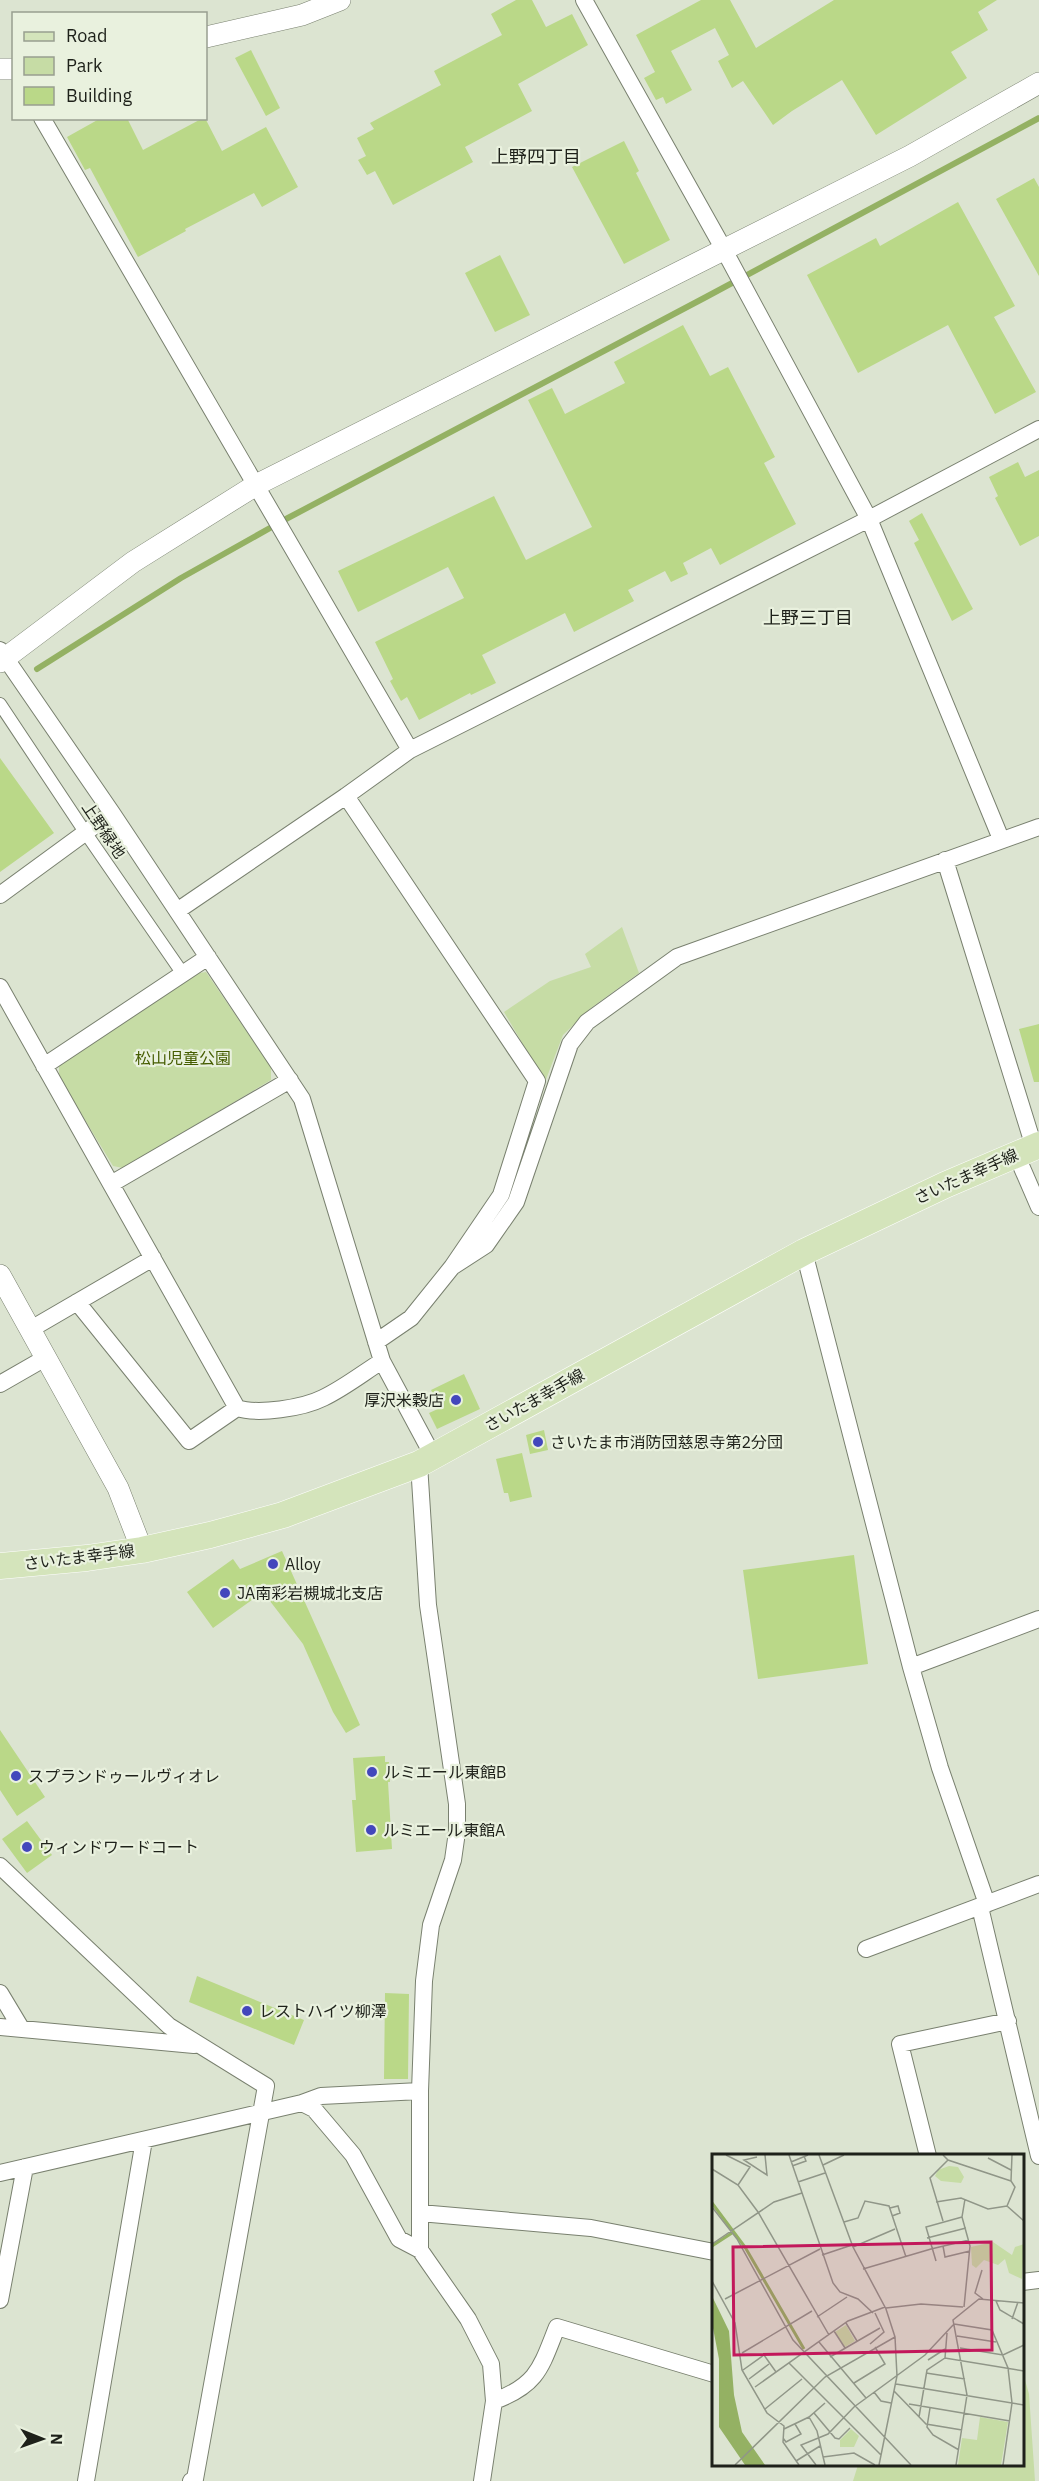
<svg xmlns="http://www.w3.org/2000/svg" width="1039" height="2481" font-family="'IBM Plex Sans','Noto Sans JP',sans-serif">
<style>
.green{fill:#c6dca5}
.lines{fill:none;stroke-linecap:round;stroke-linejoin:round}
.stream{stroke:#94b163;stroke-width:6}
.building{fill:#bad888}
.pedestrian-casing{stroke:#79806f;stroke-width:14}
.minor-casing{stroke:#79806f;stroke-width:18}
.tertiary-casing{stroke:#79806f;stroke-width:22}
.primary-casing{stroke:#fff;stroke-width:27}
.pedestrian{stroke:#fff;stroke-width:12}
.minor{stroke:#fff;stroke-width:16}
.tertiary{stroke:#fff;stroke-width:21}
.primary{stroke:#d4e4bb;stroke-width:26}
.poi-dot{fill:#4347bc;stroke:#e9f1de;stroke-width:2}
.labels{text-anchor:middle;stroke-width:4.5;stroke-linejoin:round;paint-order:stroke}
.street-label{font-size:16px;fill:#1e211a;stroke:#e9f1de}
.park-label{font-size:16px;fill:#455d01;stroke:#e9f1de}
.poi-label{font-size:16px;fill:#1e211a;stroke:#e9f1de;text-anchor:start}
.neighbourhood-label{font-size:18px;fill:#1e211a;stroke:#e9f1de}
.inset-river{fill:none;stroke:#94b163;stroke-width:3}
.inset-road{fill:none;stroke:#909688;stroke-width:1.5}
.view{fill:#c2185b;fill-opacity:0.15;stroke:#c2185b;stroke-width:3}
.inset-edge{fill:none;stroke:#1e211a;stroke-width:3}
</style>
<rect width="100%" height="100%" fill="#dce4d1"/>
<path class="green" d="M622 927 639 973 591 1008 563 1035 545 1082 504 1012 550 981 591 967 585 954Z
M206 972 271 1067V1080L123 1168 113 1166 59 1077V1065L194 974Z
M1023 2373 1029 2394 1035 2481H853L858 2465 1022 2464Z"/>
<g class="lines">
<path class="stream" d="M37 669 181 578 286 519 706 297 1039 118"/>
</g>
<path class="building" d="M516 0H532L546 27 572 14 588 45 518 84 532 111 465 147 473 162 393 205 375 171 367 175 358 160 366 156 357 138 374 129 370 123 441 85 434 71 502 35 491 14Z
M701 0H730L756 48 834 0H997L978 12 988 30 951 52 967 78 876 135 842 80 792 111 773 125 743 81 732 88 718 61 729 55 715 28 671 51 692 90 666 104 663 97 656 100 644 78 655 72 636 35Z
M251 50 280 108 266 116 235 58Z
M101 118H127L143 150 203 118H205L222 151 266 127 298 187 262 207 254 193 185 229 186 231 138 257 90 168 85 170 67 137Z
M624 141 639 171 636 173 670 240 624 264 572 167Z
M1034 178 1039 187V276L996 199Z
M958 202 1015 306 994 317 1036 392 995 414 948 325 858 373 807 275 876 238 880 246Z
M500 255 530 315 495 332 465 273Z
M683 325 710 376 728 367 775 457 764 463 796 524 720 565 711 548 683 563 688 574 671 582 665 571 628 590 634 601 574 632 565 613 482 655 496 683 471 695 470 693 419 720 407 697 401 701 390 681 393 679 375 642 464 598 448 567 358 612 338 571 494 496 526 560 592 527 528 400 552 388 565 414 625 383 614 362Z
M1018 462 1025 477 1039 470V536L1020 546 995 498 998 496 989 477Z
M922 513 973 609 952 621 914 543 919 540 909 521Z
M0 758 54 833 0 872Z
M1039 1024V1082H1034L1019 1029Z
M464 1374 480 1409 437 1429 429 1413 440 1408 431 1390Z
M544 1430 548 1450 530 1454 526 1435Z
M522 1453 532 1497 510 1502 508 1493H504L496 1459Z
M282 1551 360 1725 346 1733 333 1712 303 1644 263 1592 213 1628 187 1592 233 1559 240 1569Z
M854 1555 868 1664 758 1679 743 1570Z
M0 1730 45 1797 17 1816 0 1790Z
M385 1756V1762H389L390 1782H388L392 1849 356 1852 352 1800H356L353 1758Z
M27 1821 52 1855 27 1873 2 1839Z
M197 1976 304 2020 294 2045 189 2002Z
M385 1993 409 1994 408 2079H384Z"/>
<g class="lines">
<defs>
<path id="pedestrian" d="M0 704 85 832 183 974"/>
<path id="minor" d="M584 0 723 248 869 519 1001 839
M42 118 410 750
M0 650 112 813 302 1099 382 1361 433 1456
M346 796 537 1081 501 1195 452 1267 411 1318 376 1342
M945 860 1034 1147
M0 895 112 813
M177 911 346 796 410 750 869 519 1039 429
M0 987 237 1408C258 1415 303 1408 323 1398 344 1388 363 1373 382 1361
M44 1066 208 957
M1016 1154 1039 1207
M111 1184 290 1080
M804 1252 911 1667 940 1768 987 1904
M452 1267 486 1245 516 1202 570 1044 587 1022 677 957 1039 827
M77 1302 189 1441 237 1408
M31 1329 153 1258
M0 1384 47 1357
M419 1464 428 1605 457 1804V1832L453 1860 431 1925 424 1981 420 2091V2250
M911 1667 1039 1619
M0 1866 169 2026 266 2086 195 2479 191 2481
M980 1907 1039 2156
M866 1949 1039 1884
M0 1993 21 2028
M0 2027 194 2045
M302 2103 321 2096 420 2091
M928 2156 900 2044 1008 2021
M0 2173 302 2103 314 2109 353 2155 399 2239 420 2250 468 2319 491 2364 494 2401 482 2481
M420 2213 591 2228 714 2252
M1022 2282 1039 2280
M0 2300 25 2167
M494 2401C538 2385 541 2367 557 2327L714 2374
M86 2481 144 2140"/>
<path id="tertiary" d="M206 37 302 15 340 0
M0 69H14
M0 662 133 562 256 485 910 156 1039 83
M0 1275 118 1488 142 1550"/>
<path id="primary" d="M0 1566 87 1558 142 1550 210 1535 283 1515 419 1464 804 1252 945 1185 1039 1145"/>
</defs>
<use href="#pedestrian" class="pedestrian-casing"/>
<use href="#minor" class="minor-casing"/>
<use href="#tertiary" class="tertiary-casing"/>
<use href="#primary" class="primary-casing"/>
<use href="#pedestrian" class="pedestrian"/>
<use href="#minor" class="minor"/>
<use href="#tertiary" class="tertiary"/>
<use href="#primary" class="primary"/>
</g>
<g class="poi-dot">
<circle cx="456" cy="1400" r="6"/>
<circle cx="538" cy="1442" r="6"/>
<circle cx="273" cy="1564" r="6"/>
<circle cx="225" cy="1593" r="6"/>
<circle cx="372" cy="1772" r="6"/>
<circle cx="16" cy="1776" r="6"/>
<circle cx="371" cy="1830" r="6"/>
<circle cx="27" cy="1847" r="6"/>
<circle cx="247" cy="2011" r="6"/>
</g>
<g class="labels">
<g class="street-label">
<text transform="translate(104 830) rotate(56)" y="6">上野緑地</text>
<text transform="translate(966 1176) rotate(-24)" y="6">さいたま幸手線</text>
<text transform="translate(534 1400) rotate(-29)" y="6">さいたま幸手線</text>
<text transform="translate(79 1557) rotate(-7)" y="6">さいたま幸手線</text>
</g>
<g class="park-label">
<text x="183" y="1064">松山児童公園</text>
</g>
<g class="poi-label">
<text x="444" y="1406" text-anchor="end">厚沢米穀店</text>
<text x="550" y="1448">さいたま市消防団慈恩寺第2分団</text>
<text x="285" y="1570">Alloy</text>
<text x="237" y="1599">JA南彩岩槻城北支店</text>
<text x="384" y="1778">ルミエール東館B</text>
<text x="28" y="1782">スプランドゥールヴィオレ</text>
<text x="383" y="1836">ルミエール東館A</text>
<text x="39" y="1853">ウィンドワードコート</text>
<text x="259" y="2017">レストハイツ柳澤</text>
</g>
<g class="neighbourhood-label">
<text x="536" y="163">上野四丁目</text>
<text x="808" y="624">上野三丁目</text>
</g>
</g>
<g transform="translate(712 2154)">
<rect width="312" height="312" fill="#dce4d1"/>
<path d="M237 12 246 13 252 23 249 29 229 27 223 22 226 16ZM281 88 300 101 303 93 312 90 310 125 297 119 293 105 286 111 272 106 264 114 260 111 259 93ZM134 171 143 187 133 193 123 178ZM268 263 296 268 289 311H246L250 284 265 286ZM139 275 147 282 142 293H128V286Z" fill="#c6dca5"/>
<path d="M0 142 17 177 22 241 30 278 53 311H33L7 273V205L0 169Z" fill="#94b163"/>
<path class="inset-river" d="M0 49 33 93 92 195M0 92 20 79"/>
<path class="inset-road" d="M14 1 38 13 26 31M77 1 121 129 128 138 146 145 161 159M107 1 141 93 174 155 183 183 185 222 167 311M231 1 236 6 299 27M45 3 32 6 55 21 53 1M276 4 299 16M79 8 96 1M111 11 132 1M80 12 94 7 92 2M0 15 26 31 46 58 117 181M86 28 113 19M224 48 249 44 276 55 295 52M295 52 303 33 299 27 300 1M295 52 312 67M0 53 25 85 81 186 199 311M178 54 186 52 188 59 180 62M231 67 218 24 236 6M132 68 146 64 153 47 177 52 194 103M215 84 254 74M0 90 62 48 90 39M231 92 233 103 258 97M141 93 183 75M219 95 257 86M110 101 140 91M224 107 214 73 250 63M151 115 219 95M270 116 263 139 271 145M0 127 23 169 30 216 55 259 72 272 71 288 87 311M13 145 108 95M284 147 288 156 312 170M252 153 258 92 250 63 253 45M174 154 209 150 251 153M105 163 135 143M300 165 306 148M134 169 145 187M242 170 280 176 296 214 300 249 291 311M122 177 133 194M245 182 284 188M107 188 154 244M158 190 172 178 163 159M248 194 291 201 312 191M30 199 100 157M118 203 168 174M233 204 235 179M216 206 233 195M77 209 169 301M31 216 52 201 64 218M214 219 253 225M37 225 57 210M142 229 173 210 163 193M184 230 312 251M43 233 136 167 173 153M182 237 214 270 250 276M162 238 169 247 179 249M197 250 298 267M218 254 215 273 221 281 247 296M53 255 90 225M102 259 123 284 127 285 138 274M97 263 105 277 113 311M207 263 215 216 233 204 312 217M72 275 97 263 113 249M71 284 74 288 89 280 83 270M111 303 142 299 163 311M84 307 108 292M23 311 113 223 183 183M104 311 89 291 116 280 142 253 213 201 242 170M244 311 255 241 241 166 267 145 312 149"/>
<path class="view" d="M279 88 280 196 22 201 21 93Z"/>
<rect width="312" height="312" class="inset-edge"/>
</g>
<rect x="12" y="12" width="195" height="108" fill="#e9f1de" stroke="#989e90" stroke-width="1.5"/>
<rect x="24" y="32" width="30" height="9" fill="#d4e4bb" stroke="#989e90" stroke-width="1.5"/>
<text x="66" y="42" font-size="18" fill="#1e211a">Road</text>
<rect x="24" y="57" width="30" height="18" fill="#c6dca5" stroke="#989e90" stroke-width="1.5"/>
<text x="66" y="72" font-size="18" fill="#1e211a">Park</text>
<rect x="24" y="87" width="30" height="18" fill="#bad888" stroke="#989e90" stroke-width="1.5"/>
<text x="66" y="102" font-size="18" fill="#1e211a">Building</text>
<g transform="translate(42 2439) rotate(91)" stroke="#e9f1de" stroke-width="4.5" paint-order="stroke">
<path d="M0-4.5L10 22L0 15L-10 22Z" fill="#1e211a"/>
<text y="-9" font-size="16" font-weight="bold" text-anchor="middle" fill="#1e211a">N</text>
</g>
</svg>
